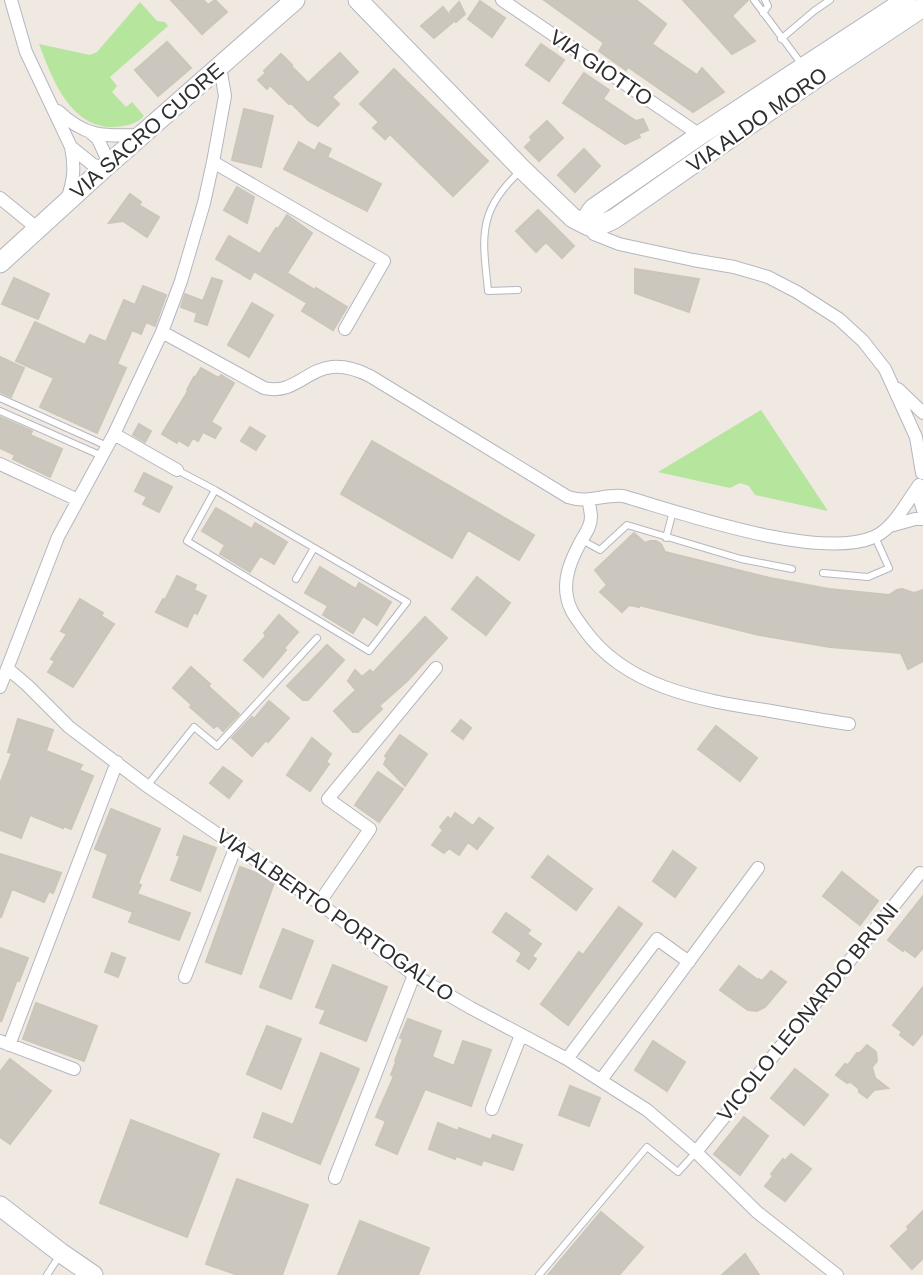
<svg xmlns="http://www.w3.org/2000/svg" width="923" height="1275" font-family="Helvetica,sans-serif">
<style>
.green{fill:#b6e59e}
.building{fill:#cbc7bf;stroke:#cbc5ba;stroke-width:2}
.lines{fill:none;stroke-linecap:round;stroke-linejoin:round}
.lane-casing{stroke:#b4b7c1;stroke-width:8}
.street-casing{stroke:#b4b7c1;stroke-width:14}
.secondary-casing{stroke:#b4b7c1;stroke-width:21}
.lane{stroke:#fff;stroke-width:6}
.street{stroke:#fff;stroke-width:12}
.secondary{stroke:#fff;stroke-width:19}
.labels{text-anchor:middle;stroke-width:5;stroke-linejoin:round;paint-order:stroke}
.street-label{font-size:21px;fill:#2e2e2e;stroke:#fff}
</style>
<rect width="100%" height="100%" fill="#efe9e1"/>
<path class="green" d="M140 2 157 21 165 22 168 26 110 77 117 86 112 92 126 107 132 102 144 116C137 124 126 126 115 127 70 129 52 78 39 44L90 55 97 52Z
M761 410 828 511 755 495 749 486 740 483 730 488 658 472Z"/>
<path class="building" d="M171 0H203L208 5 215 0 227 12 202 34Z
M544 0H636L666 24 652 44 697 75 702 68 724 92 693 112 628 67 626 70 599 51 604 43Z
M683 0H748L732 16 755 41 732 54Z
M480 1 505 18 492 37 468 19Z
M459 2 465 14 456 22 450 12Z
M443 7 454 21 434 38 421 26Z
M167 42 191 68 158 96 135 70Z
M541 44 564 60 549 81 526 65Z
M340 53 358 72 332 97 339 104 318 126 309 121 291 103 289 104 270 85 267 89 258 80 266 73 264 71 281 54 292 65 291 66 308 83Z
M394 69 488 161 453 196 390 134 385 139 373 128 379 122 360 104Z
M584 73 609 90 603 99 636 121 643 119 648 130 638 134 640 137 625 144 563 103Z
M244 109 273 116 261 167 232 160Z
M547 121 563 138 539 161 525 147 532 140 530 137Z
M299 142 315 151 319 143 331 149 327 157 381 184 367 211 284 169Z
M584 149 600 166 575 192 558 175Z
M237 187 254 197 247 223 224 210Z
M130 194 141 202 139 205 159 217 147 237 123 221 109 223Z
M538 210 574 246 562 258 546 242 536 252 516 231Z
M287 215 312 233 287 273 315 290 316 288 347 307 333 330 302 311 307 303 254 271 250 279 216 259 229 236 260 254 276 228 278 229Z
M635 269 699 279 689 312 635 293Z
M14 278 49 294 38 319 2 304Z
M212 278 222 281 207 325 195 321 197 313 181 307 185 294 203 301Z
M143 286 166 295 155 326 146 322 141 334 132 330 117 364 126 368 97 433 40 407 54 378 16 361 35 322 85 345 90 335 106 342 124 300 135 305Z
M252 303 273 315 249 357 228 345Z
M0 357 24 368 11 397 0 392Z
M201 368 219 378 221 375 234 383 211 422 221 428 215 438 203 432 198 441 193 438 188 446 178 440 177 443 162 434 188 391 187 390 194 377 195 378Z
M0 417 32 431 30 435 62 449 50 477 13 459 15 455 0 448Z
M139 424 151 431 145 442 133 435Z
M250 427 265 436 256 450 241 441Z
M372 441 534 535 519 560 468 530 452 558 341 494Z
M144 473 172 487 159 512 143 504 147 497 135 491Z
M216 508 252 529 255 523 287 542 274 564 260 556 250 572 220 554 225 545 202 531Z
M634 533 645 543 650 541H656L661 544 665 552 770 578 829 589 889 595 897 590 902 589 914 593 923 590V661L908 669 901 653 830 647 759 635 639 605V607L629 605 622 612 600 592 607 585 595 570Z
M320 567 356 589 359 583 391 602 377 625 363 616 353 633 323 615 328 606 305 593Z
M177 576 196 585 194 590 206 596 197 614 194 612 187 627 156 612 163 599 165 600Z
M477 577 510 603 486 635 452 609Z
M80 599 103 613 101 616 114 624 73 687 48 672 55 661 51 659 67 634 61 631Z
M279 615 298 632 284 648 286 650 263 677 244 660 266 636 264 633Z
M425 617 447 638 407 681 379 706 382 709 358 732H353L334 711 356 690 348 681 355 670 362 677 370 670 373 673Z
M327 645 344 660 308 700H303L287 686Z
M191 667 210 684 208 686 239 714 223 731 217 725 214 728 190 707 192 705 173 688Z
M269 701 289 718 268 742 266 740 252 756 232 738 252 717 254 719Z
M18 719 53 730 46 751 82 765 79 770 93 776 71 829 63 826V828L30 815 21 838 0 830V784L12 753 8 752Z
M461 720 471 728 463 739 452 731Z
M716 726 757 758 740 781 698 749Z
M400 735 427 754 405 786 384 764 387 758 385 756Z
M312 738 331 754 326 762 329 764 310 791 287 775Z
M223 767 242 781 229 798 210 783Z
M378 772 403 789 379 822 355 805Z
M111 809 160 829 138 883 141 885 137 894 190 913 179 940 129 922 133 912 93 897 108 854 95 849Z
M455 813 473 826 479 818 493 828 477 849 468 842 459 855 449 848 444 853 432 845 443 830 440 827 448 817 451 820Z
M184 836 216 848 200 891 171 880 180 856 177 855Z
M673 851 696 868 675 897 653 881Z
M0 854 61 873 53 893 49 891 44 902 12 889 1 917H0Z
M548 856 592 889 576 910 532 877Z
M240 867 262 875 274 883 241 974 206 962Z
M842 872 878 901 860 925 823 896Z
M923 896V948L915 957 904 949 903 951 888 940Z
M619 907 642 924 568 1025 541 1004 579 952 583 955Z
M506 913 530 930 527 934 541 944 532 956 536 959 529 969 517 961 522 953 493 932Z
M283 929 313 941 291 999 260 987Z
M0 948 28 958 19 981 17 980 1 1022Z
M112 953 125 958 118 977 105 972Z
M333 965 387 987 366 1041 320 1023 326 1010 316 1007Z
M739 966 758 980 759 979 762 981 771 971 786 982 765 1007 757 1011 748 1010 720 990Z
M923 987V1033L913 1045 900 1035 902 1032 893 1025Z
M36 1003 97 1026 84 1061 23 1039Z
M408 1019 441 1031 432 1057 454 1066 463 1041 491 1050 471 1106 425 1089 397 1154 376 1145 386 1121 376 1117 394 1076 391 1075 396 1062 395 1061 403 1039 400 1038Z
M267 1026 301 1039 281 1089 247 1074Z
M653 1041 685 1062 667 1091 635 1070Z
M867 1045 876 1052 877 1061 872 1067 875 1078 888 1088 874 1090 867 1098 859 1092V1089L851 1082 847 1083 836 1075 845 1064 848 1065 857 1053H860Z
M321 1053 359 1069 320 1164 254 1137 263 1113 293 1125Z
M10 1059 51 1091 10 1144 0 1137V1072Z
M795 1069 828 1095 804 1125 771 1098Z
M570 1086 600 1098 589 1126 559 1115Z
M744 1117 768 1136 740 1175 714 1154Z
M131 1120 219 1154 187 1237 100 1203Z
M438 1123 458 1131 459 1128 491 1140 493 1135 522 1145 513 1170 483 1160 481 1165 456 1156 455 1159 429 1149Z
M791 1154 811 1169 785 1201 765 1186 773 1176 771 1174 783 1159 785 1161Z
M237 1179 308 1205 282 1275H238L206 1264Z
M923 1211V1258L912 1269 891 1246 909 1229 907 1227Z
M601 1212 643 1247 619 1275H548Z
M360 1221 429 1248 418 1275H338Z
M745 1254 759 1275H722Z"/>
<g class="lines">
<defs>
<path id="lane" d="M754 0 803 66
M763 13 768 6 765 0
M781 39 814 11 830 0
M518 290 488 291C486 266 480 238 489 214 495 197 508 183 521 170
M0 398 107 446
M0 411 102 456
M177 470 215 490
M215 490 407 602 369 651 187 541Z
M666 538 673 511
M582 540 600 550 627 525 741 559 792 569
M823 573 868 577 889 568 875 537
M296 579 314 548
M147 786 194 727 217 746 317 638
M47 1275 60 1255
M539 1275 647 1147 678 1172 696 1152"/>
<path id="street" d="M11 0 26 52 71 147C75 166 74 181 67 199
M502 0 700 135
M58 111C86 138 105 136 141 135
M91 133 98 139 109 163
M71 147 92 164 103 169
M213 162 384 261 345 329
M0 198 38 229
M589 226 594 234 619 244 693 260 734 267 768 277 797 292 839 319 863 341 885 369 916 437 922 473
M162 332 264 388C294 395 305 370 332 367 345 366 358 370 370 376L568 497C590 504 602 494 623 496 682 513 818 561 874 537 894 528 906 503 919 485
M898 389 923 413
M114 434 177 470
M0 464 78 500
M919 485V497L923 510
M589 501C589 506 591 512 591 517 591 526 586 533 581 541 572 558 563 577 567 597 569 610 577 619 584 629 625 687 700 700 765 710 793 715 821 720 849 724
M890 526 915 519H923
M8 669 27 685 69 727 147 786 319 903 414 975 471 1008 567 1059 647 1110 696 1152 757 1212 837 1275
M0 687 58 537 114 434 162 332 181 281 204 203 213 162 225 96 220 67
M319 903 370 829 328 799 436 668
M185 977 236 846
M0 1041 74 1069
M9 1045 117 762
M567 1059 657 939 689 962
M601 1080 758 868
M492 1109 521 1035
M696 1152 920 873
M335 1178 414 975"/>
<path id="secondary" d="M358 0 522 169 573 218 589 226 603 224 614 219 812 81 923 7
M589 226C587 218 588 214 594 208L700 135 906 0
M0 263 103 169 295 0
M0 1206 61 1253 93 1275"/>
</defs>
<use href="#lane" class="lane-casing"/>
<use href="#street" class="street-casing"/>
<use href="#secondary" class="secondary-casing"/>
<use href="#lane" class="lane"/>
<use href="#street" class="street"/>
<use href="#secondary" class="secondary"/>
</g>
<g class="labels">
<g class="street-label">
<text transform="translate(601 68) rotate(34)" y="7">VIA GIOTTO</text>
<text transform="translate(757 120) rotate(-35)" y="7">VIA ALDO MORO</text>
<text transform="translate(147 131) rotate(-41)" y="7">VIA SACRO CUORE</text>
<text transform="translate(335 915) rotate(35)" y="7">VIA ALBERTO PORTOGALLO</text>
<text transform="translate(808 1012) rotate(-51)" y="7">VICOLO LEONARDO BRUNI</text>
</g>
</g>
</svg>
